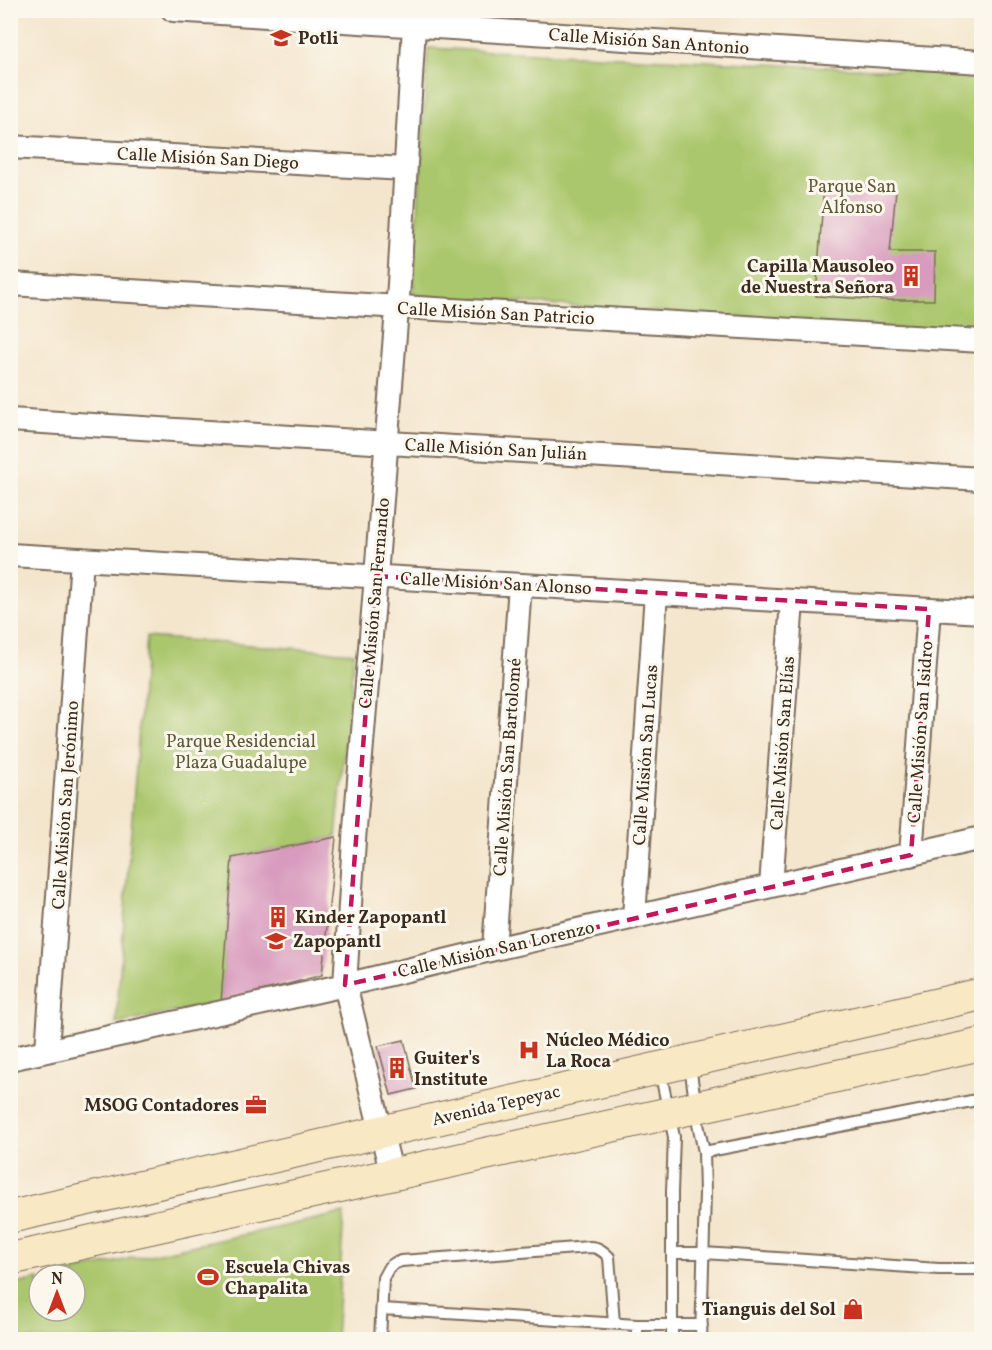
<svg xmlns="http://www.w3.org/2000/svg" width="992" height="1350" font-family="Vollkorn,serif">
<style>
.green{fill:#abc76d;stroke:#737846;stroke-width:1.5}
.building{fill:#d89abd}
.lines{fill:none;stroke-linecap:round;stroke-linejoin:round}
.lane-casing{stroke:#7c6c5b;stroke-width:14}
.street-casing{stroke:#7c6c5b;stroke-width:26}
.secondary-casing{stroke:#7c6c5b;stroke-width:34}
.lane{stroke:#fff;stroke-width:10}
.street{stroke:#fff;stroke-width:22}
.secondary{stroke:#f8e8c3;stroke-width:32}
.marked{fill:none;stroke:#c2185b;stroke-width:4.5;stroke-dasharray:12 8;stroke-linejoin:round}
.labels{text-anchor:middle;stroke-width:6;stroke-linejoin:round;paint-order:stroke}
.poi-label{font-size:18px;font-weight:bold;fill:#3b2a1e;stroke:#fbf7ec;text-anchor:start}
.street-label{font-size:18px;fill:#3b2a1e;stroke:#fbf7ec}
.park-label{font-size:18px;fill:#5d5936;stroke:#fbf7ec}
</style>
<rect width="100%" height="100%" fill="#fbf7ec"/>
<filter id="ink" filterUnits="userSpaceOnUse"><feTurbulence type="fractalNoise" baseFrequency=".0167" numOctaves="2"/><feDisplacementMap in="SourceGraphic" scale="12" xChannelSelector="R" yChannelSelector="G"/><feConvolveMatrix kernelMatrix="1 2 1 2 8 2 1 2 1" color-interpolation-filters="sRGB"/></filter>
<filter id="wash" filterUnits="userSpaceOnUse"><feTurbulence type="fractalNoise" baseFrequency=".008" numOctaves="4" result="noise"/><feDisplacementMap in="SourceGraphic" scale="24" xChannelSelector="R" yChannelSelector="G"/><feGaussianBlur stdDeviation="1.35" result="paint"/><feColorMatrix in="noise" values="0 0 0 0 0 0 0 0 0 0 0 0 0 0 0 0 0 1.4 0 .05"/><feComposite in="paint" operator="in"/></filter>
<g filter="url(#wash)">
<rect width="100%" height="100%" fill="#f4e6cd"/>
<path class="green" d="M428 48 981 74V334L413 295Z
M146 637 354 653 336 837 233 858 221 1002 116 1024Z
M344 1213 336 1339H11V1285L39 1279V1311H75V1275H57L129 1259 130 1257 136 1258Z"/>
<g id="blocks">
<path class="building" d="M824 185 896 190 890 252H935L934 300H886L816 296Z
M336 837 322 975 221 1002 232 858Z
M404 1040 416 1089 391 1095 378 1046Z"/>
</g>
</g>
<g filter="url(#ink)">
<use href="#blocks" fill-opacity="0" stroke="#7c6c5b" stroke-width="1.5"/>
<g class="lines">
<defs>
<path id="lane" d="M690 1065 698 1124 704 1152 705 1193 701 1340
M660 1071 674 1137 672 1192V1340
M704 1152 982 1099
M672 1253H704L939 1269H982
M382 1309 637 1325H702
M380 1340 383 1278 389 1267 395 1263 401 1261 590 1247C598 1247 603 1251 609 1257L614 1323
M637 1340V1325"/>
<path id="street" d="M173 10 982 62
M10 147 405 169
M10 284 982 341
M10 420 982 479
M10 555 982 612
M911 855 929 609
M771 886 792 601
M634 917 656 593
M494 949 520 585
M47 1050 82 559
M10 1059 345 985 494 949 982 838
M392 1175 345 985 354 840 376 576 399 284 414 26"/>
<path id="secondary" d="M10 1217 982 994
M10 1259 982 1044"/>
</defs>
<use href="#lane" class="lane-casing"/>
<use href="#street" class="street-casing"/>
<use href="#secondary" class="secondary-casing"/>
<use href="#lane" class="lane"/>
<use href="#street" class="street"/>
<use href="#secondary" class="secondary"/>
</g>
</g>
<path class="marked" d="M376 576 929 609 911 855 345 985Z"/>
<defs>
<symbol id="school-bare" viewBox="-9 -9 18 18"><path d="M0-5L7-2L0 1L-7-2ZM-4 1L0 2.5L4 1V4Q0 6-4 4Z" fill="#c8321e" stroke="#fbf7ec" stroke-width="2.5" paint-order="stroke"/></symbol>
<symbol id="building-bare" viewBox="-9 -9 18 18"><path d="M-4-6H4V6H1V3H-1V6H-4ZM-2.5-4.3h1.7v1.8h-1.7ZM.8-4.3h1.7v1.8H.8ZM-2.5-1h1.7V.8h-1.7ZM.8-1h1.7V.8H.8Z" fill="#c8321e" stroke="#fbf7ec" stroke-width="2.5" paint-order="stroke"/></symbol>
<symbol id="hospital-bare" viewBox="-9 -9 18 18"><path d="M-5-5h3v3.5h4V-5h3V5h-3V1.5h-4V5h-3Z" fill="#c8321e" stroke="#fbf7ec" stroke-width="2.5" paint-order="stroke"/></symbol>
<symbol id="office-bare" viewBox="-9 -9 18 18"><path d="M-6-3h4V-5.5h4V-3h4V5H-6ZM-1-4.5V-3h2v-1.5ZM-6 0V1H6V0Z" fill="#c8321e" stroke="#fbf7ec" stroke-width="2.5" paint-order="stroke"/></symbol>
<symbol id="stadium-bare" viewBox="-9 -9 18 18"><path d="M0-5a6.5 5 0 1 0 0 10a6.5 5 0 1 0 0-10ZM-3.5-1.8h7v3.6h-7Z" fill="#c8321e" stroke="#fbf7ec" stroke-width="2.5" paint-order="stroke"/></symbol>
<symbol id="shop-bare" viewBox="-9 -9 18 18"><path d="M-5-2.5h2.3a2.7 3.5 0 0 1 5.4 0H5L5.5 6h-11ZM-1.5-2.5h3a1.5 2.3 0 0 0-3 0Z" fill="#c8321e" stroke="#fbf7ec" stroke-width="2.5" paint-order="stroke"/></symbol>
</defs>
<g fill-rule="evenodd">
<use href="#school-bare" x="266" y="23" width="30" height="30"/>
<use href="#building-bare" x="896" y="261" width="30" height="30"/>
<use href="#building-bare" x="263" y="902" width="30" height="30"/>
<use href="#school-bare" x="261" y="926" width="30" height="30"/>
<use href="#hospital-bare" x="514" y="1035" width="30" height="30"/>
<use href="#building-bare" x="382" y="1053" width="30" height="30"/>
<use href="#office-bare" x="241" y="1090" width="30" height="30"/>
<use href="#stadium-bare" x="193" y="1262" width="30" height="30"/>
<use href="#shop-bare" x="838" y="1294" width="30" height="30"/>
</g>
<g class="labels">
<g class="poi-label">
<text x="298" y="44">Potli</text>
<text x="894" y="272" text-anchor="end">Capilla Mausoleo<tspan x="894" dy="21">de Nuestra Señora</tspan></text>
<text x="295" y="923">Kinder Zapopantl</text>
<text x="293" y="947">Zapopantl</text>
<text x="546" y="1046">Núcleo Médico<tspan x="546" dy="21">La Roca</tspan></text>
<text x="414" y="1064">Guiter's<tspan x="414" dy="21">Institute</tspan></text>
<text x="239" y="1111" text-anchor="end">MSOG Contadores</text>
<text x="225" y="1273">Escuela Chivas<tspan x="225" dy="21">Chapalita</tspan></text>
<text x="836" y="1315" text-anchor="end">Tianguis del Sol</text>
</g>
<g class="street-label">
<text transform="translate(649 41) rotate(4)" y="6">Calle Misión San Antonio</text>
<text transform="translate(208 158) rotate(3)" y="6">Calle Misión San Diego</text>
<text transform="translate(496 313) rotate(3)" y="6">Calle Misión San Patricio</text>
<text transform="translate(496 449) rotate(3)" y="6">Calle Misión San Julián</text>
<text transform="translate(496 583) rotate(3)" y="6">Calle Misión San Alonso</text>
<text transform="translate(374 603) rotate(-85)" y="6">Calle Misión San Fernando</text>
<text transform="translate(920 732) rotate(-86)" y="6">Calle Misión San Isidro</text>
<text transform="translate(782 743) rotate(-86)" y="6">Calle Misión San Elías</text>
<text transform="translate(645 755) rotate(-86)" y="6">Calle Misión San Lucas</text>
<text transform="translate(507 767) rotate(-86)" y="6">Calle Misión San Bartolomé</text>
<text transform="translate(65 805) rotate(-86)" y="6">Calle Misión San Jerónimo</text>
<text transform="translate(496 949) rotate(-13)" y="6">Calle Misión San Lorenzo</text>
<text transform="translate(496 1105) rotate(-13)" y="6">Avenida Tepeyac</text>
</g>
<g class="park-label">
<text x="852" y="192">Parque San<tspan x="852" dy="21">Alfonso</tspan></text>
<text x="241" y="747">Parque Residencial<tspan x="241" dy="21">Plaza Guadalupe</tspan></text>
</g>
</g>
<rect width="992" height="1350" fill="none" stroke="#fbf7ec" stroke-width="36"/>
<g transform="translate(57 1293)"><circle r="28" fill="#fbf7ec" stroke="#aea59a" stroke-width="1.5"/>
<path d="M0-4.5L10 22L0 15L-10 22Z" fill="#c8321e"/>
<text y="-9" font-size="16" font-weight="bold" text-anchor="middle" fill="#3b2a1e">N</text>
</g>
</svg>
